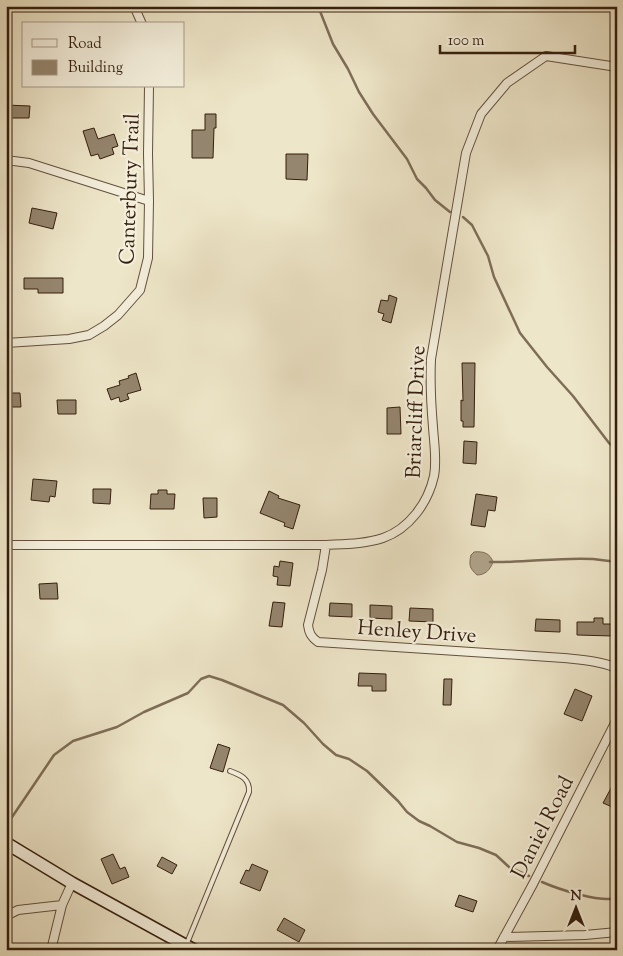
<svg xmlns="http://www.w3.org/2000/svg" width="623" height="956" font-family="'Sorts Mill Goudy',serif">
<style>
.water{fill:#afa289;stroke:#7e6d57}
.lines{fill:none;stroke-linecap:round;stroke-linejoin:round}
.stream{stroke:#7e6d57;stroke-width:2.5}
.building{fill:#95866f;stroke:#341e0d}
.lane-casing{stroke:#62503c;stroke-width:6}
.street-casing{stroke:#62503c;stroke-width:10}
.secondary-casing{stroke:#341e0d;stroke-width:14}
.lane{stroke:#f4efdc;stroke-width:4}
.street{stroke:#f4efdc;stroke-width:8}
.secondary{stroke:#f4efdc;stroke-width:11}
.labels{text-anchor:middle;stroke-width:4.5;stroke-linejoin:round;paint-order:stroke}
.street-label{font-size:21px;fill:#341e0d;stroke:#f4efdc}
</style>
<rect width="100%" height="100%" fill="#eee6c9"/>
<filter id="stains"><feTurbulence type="fractalNoise" baseFrequency=".004" numOctaves="4"/><feColorMatrix values="0 0 0 0 .2 0 0 0 0 .09 0 0 0 0 .02 0 0 0 .5 -.17"/></filter>
<radialGradient id="worn" r=".72"><stop offset=".6" stop-color="#630" stop-opacity="0"/><stop offset="1" stop-color="#630" stop-opacity=".3"/></radialGradient>
<path class="water" d="M474 552C483 551 490 553 493 562 490 570 485 575 477 575 469 568 469 564 471 555Z"/>
<g class="lines">
<path class="stream" d="M318 6 333 44 348 69 359 92 373 114 407 159 417 179 426 188 435 200 450 212
M463 217 472 225 488 256 494 277 520 333 547 367 573 396 609 443 617 450
M490 562C525 563 559 557 593 559 601 560 609 561 617 562
M6 826 54 755 73 741 117 727 144 712 188 693 201 679 209 676 222 680 283 705 304 723 323 744 336 755 349 759 367 771 398 801 407 812 419 821 430 826 457 842 479 848 496 855 509 867 529 876
M542 882C558 889 600 903 617 898"/>
</g>
<path class="building" d="M6 105 30 106 29 118H6Z
M205 114H216V128H214L213 158H192V130H205Z
M94 128 98 139 114 134 118 146 112 148 114 154 100 159 98 154 91 156 83 131Z
M286 154H308L307 180 286 179Z
M32 208 57 213 53 229 29 223Z
M24 278H63V293H38V289H24Z
M389 295 397 298 391 323 382 320 384 314 378 312 381 300 388 301Z
M462 363H475L474 427H463V421H461V400L463 401Z
M136 373 141 390 127 394 129 399 120 402 119 397 111 400 107 389 120 385 119 381 129 378 128 376Z
M6 393H20L21 407H6Z
M57 400H76V414H58Z
M400 407 401 434H387V408Z
M464 441 477 442 476 464 463 463Z
M33 479 57 481 55 497 50 496 49 502 31 500Z
M93 489H111L110 504 93 503Z
M158 490H167V494H175L174 509H150L151 494H158Z
M269 491 279 496 278 498 300 505 293 529 284 526 285 523 260 513Z
M476 494 497 497 495 511 488 510 485 527 471 525Z
M203 498H217V517L204 518Z
M280 561 293 563 290 586 277 585 278 577 273 576 274 566 279 567Z
M57 583 58 599H40L39 584Z
M273 602 285 603 282 627 269 626Z
M330 603 352 604V617L329 616Z
M370 605 392 606V619L370 618Z
M410 608 433 609V622L409 621Z
M594 618H603V624H614L613 636 577 635V622H594Z
M536 619 560 620V632L535 631Z
M359 673 386 674V691H372V686H358Z
M444 679H452L451 705H443Z
M575 689 592 696 582 721 564 714Z
M218 744 230 748 223 772 210 768Z
M617 777V809L603 803Z
M113 854 120 869 125 867 129 877 112 884 101 859Z
M162 857 177 865 172 874 157 866Z
M252 864 268 871 260 891 240 883 246 870 249 871Z
M459 895 477 901 473 912 455 906Z
M284 918 305 930 299 942 277 930Z"/>
<g class="lines">
<defs>
<path id="lane" d="M187 943 249 792C250 779 241 775 230 771"/>
<path id="street" d="M134 6 142 24
M6 160 29 163 149 201
M6 343 69 339 89 335 104 326 118 315 140 290 148 258 149 201 148 154 149 86
M6 545H326C345 544 365 544 383 538 409 529 428 503 434 476 437 460 434 443 433 427 431 404 430 382 431 359L466 153 481 114 507 83 546 56 617 67
M326 545 322 570 308 625C309 633 311 637 318 642L564 658C582 660 600 661 617 668
M6 916 18 910 62 905
M504 937 585 935 617 932
M51 950 62 905 72 883
M497 950 533 884 617 719"/>
<path id="secondary" d="M6 843 72 883 194 950"/>
</defs>
<use href="#lane" class="lane-casing"/>
<use href="#street" class="street-casing"/>
<use href="#secondary" class="secondary-casing"/>
<use href="#lane" class="lane"/>
<use href="#street" class="street"/>
<use href="#secondary" class="secondary"/>
</g>
<g class="labels">
<g class="street-label">
<text transform="translate(129 189) rotate(-88)" y="7">Canterbury Trail</text>
<text transform="translate(415 412) rotate(-88)" y="7">Briarcliff Drive</text>
<text transform="translate(417 631) rotate(4)" y="7">Henley Drive</text>
<text transform="translate(542 827) rotate(-63)" y="7">Daniel Road</text>
</g>
</g>
<rect width="623" height="956" fill="none" stroke="#eee6c9" stroke-width="25"/>
<rect x="8" y="8" width="608" height="941" fill="none" stroke="#341e0d" stroke-width="2.5"/>
<rect x="12" y="12" width="598" height="931" fill="none" stroke="#341e0d"/>
<rect x="22" y="22" width="162" height="65" fill="#f4efdc" stroke="#a79b89"/>
<rect x="32" y="39" width="25" height="8" fill="#f4efdc" stroke="#a79b89"/>
<text x="68" y="48" font-size="15" fill="#341e0d">Road</text>
<rect x="32" y="60" width="25" height="15" fill="#95866f" stroke="#a79b89"/>
<text x="68" y="72" font-size="15" fill="#341e0d">Building</text>
<g transform="translate(576 908)" stroke="#f4efdc" stroke-width="4" paint-order="stroke">
<path d="M0-4L9 19L0 12L-9 19Z" fill="#341e0d"/>
<text y="-8" font-size="14" font-weight="bold" text-anchor="middle" fill="#341e0d">N</text>
</g>
<path d="M440 45v8h135v-8" fill="none" stroke="#341e0d" stroke-width="2.5"/>
<text x="448" y="45" font-size="15" fill="#341e0d" stroke="#f4efdc" stroke-width="4" paint-order="stroke">100 m</text>
<rect width="100%" height="100%" filter="url(#stains)"/>
<rect width="100%" height="100%" fill="url(#worn)"/>
</svg>
